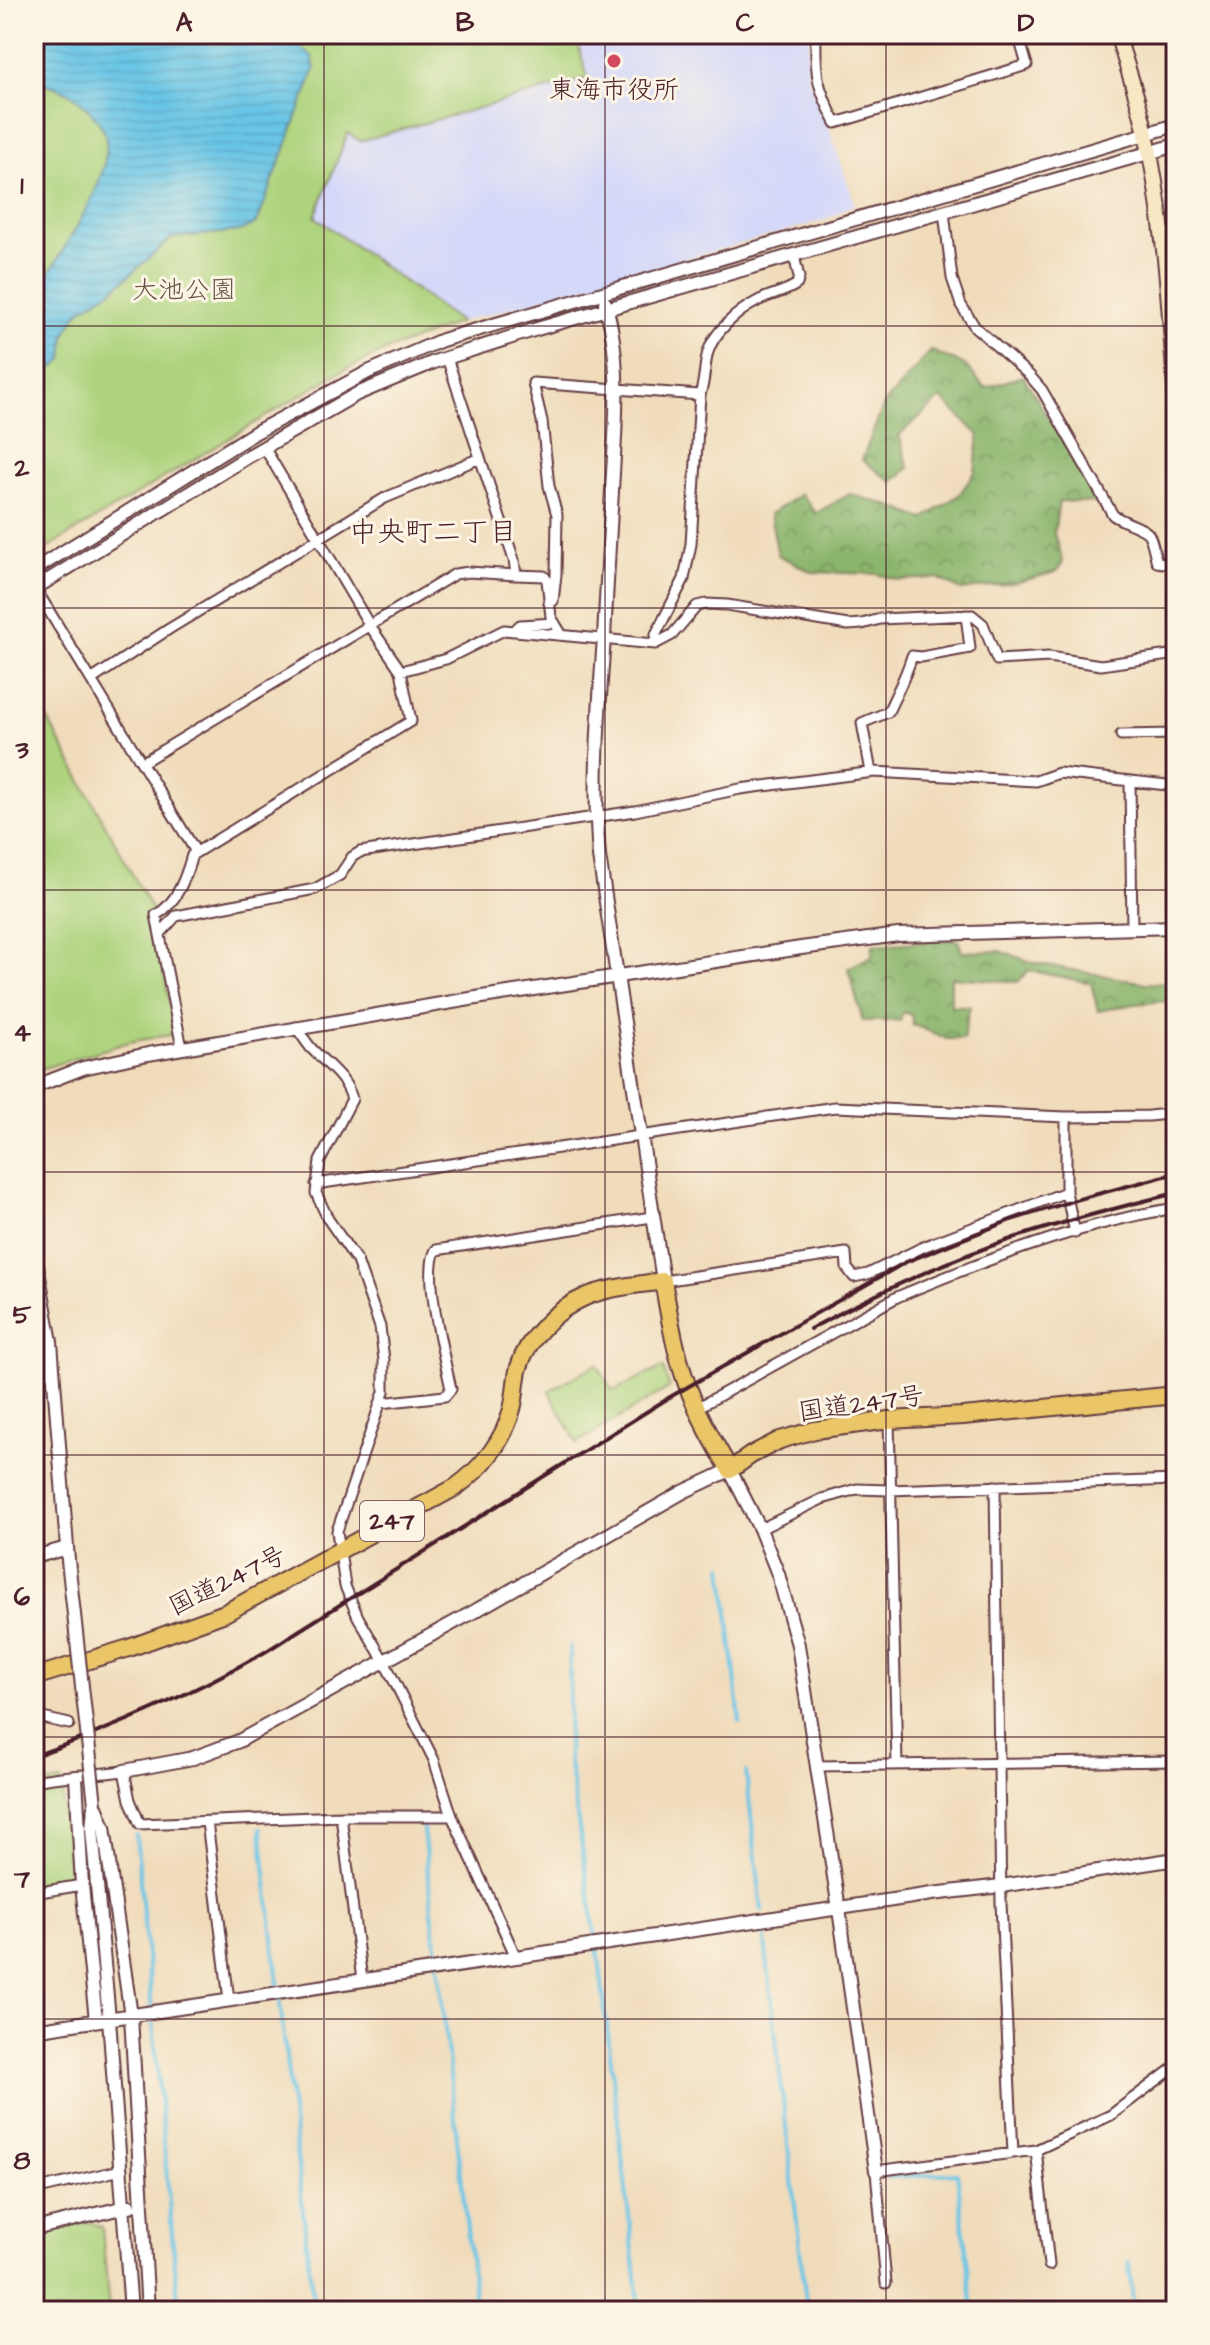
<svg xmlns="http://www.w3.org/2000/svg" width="1210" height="2345" font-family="'Architects Daughter','Klee One',sans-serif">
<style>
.built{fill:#d4d8f9}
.forest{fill:url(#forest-crowns);stroke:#6a6a4c;stroke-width:2}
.park{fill:#add37d;stroke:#7c7954;stroke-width:2}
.water{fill:url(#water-rules);stroke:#597288;stroke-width:2}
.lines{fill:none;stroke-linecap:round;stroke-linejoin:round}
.stream{stroke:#68c5e6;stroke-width:4}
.minor-casing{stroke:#633b41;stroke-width:13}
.tertiary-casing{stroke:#633b41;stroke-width:16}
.secondary-casing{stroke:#633b41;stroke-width:18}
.trunk-casing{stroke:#633b41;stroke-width:20}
.minor{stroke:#fff;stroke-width:9}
.tertiary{stroke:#fff;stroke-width:12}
.secondary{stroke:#f7e8c3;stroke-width:14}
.trunk{stroke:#eac669;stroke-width:16}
.rail{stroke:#4a1f2b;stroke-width:4}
.tertiary-bridge-casing{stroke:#633b41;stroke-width:16;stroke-linecap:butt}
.tertiary-bridge{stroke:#fff;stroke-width:12}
.grid{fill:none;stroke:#4a1f2b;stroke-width:2;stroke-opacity:0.55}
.poi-dot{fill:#d1495b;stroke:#fcf5e5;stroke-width:3}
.labels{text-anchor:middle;stroke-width:6;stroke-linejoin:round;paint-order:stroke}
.shield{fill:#fcf5e5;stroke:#7f5f63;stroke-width:2}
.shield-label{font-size:24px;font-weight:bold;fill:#4a1f2b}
.poi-label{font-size:26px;fill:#4a1f2b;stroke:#fcf5e5}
.park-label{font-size:26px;fill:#685544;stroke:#fcf5e5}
.street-label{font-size:26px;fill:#4a1f2b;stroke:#fcf5e5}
.neighbourhood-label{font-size:28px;fill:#4a1f2b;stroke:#fcf5e5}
.neatline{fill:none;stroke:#4a1f2b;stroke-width:3}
.grid-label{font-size:26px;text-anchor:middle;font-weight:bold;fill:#4a1f2b}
</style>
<defs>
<pattern id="forest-crowns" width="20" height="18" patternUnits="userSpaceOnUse" patternTransform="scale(2)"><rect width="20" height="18" fill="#8ab56c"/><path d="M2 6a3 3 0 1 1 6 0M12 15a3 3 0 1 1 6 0" fill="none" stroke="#739359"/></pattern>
<pattern id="water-rules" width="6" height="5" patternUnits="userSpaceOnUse" patternTransform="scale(2)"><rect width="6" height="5" fill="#68c5e6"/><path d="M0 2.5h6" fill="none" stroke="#5ca9c5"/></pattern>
</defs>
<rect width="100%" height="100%" fill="#fcf5e5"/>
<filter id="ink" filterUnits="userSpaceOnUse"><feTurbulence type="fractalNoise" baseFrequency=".0125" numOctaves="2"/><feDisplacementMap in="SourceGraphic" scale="16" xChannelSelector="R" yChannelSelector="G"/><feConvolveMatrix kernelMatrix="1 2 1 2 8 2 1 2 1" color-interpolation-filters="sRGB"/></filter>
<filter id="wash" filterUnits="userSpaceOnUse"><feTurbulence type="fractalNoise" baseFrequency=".006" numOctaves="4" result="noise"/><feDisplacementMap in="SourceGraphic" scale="32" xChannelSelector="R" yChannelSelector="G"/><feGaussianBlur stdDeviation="1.8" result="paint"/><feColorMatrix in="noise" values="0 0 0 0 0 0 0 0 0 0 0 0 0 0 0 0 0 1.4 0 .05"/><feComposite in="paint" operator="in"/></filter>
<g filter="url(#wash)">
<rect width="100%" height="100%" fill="#f0dcbb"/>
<path class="built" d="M575 34H809L807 75 832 136 855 204 825 220 460 322 315 217 348 133 587 79Z"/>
<path class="forest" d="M931 351 965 365 985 388 1023 376 1100 503 1059 501 1054 534 1063 562 1056 572 1014 583 961 590 938 578 899 580 877 574 812 572 778 555 770 514 801 494 816 513 850 494 891 506 923 519 959 495 975 472 979 435 941 398 899 435 909 468 892 482 862 460 884 404Z
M958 940 962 952 1000 951 1034 963 1145 983 1176 984V1000L1135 1004 1098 1011 1091 983 1028 970 1018 982 951 977V1006H970L963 1039H947L912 1024V1015L903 1012 900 1021H863L848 968 872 956 873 945Z"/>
<path class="park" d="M34 34H575L588 78 360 141 348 133 315 217 460 322 383 352 336 374 34 556Z
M34 694 153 912 175 1034 129 1042 34 1071Z
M597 1364 613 1391 663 1367 670 1387 577 1443 549 1391Z
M61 1781 70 1879 34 1885V1786Z
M89 2222 102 2227 109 2311H34V2234Z"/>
<path class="water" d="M34 34H224L276 37 300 47 312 56 315 69 258 220 253 225 239 231 172 238 116 287 82 309 76 315 65 335 63 359 57 366 49 369 34 358C34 343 30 309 36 297 55 258 117 178 105 134 102 125 95 116 88 109 73 92 56 85 34 82Z
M1166 34H1176V190Z"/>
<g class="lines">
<path class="stream" d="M723 1566 740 1722
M570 1646 568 1756 600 1966 640 2311
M746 1772 762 1910
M422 1820 476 2311
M261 1829 314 2311
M136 1835 179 2311
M764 1932 807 2311
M888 2177 957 2173 973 2311
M1129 2262 1134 2311"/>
</g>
</g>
<g filter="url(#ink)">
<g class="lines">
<defs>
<path id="minor" d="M816 34C815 75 817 87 836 123L1027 65 1018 34
M944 212 952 278 961 305 975 327 1029 375 1042 390 1113 515C1122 522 1146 528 1149 535 1153 542 1154 553 1157 562L1176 565
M516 575 544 576 547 580 551 617 562 635
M35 588 196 852
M549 603 553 601 556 575 557 515 549 486 542 421 533 383 700 395
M514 631 520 625 555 623
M655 644 656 634 684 579 691 544 700 395C705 381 704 366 708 352 714 332 738 311 756 302 769 294 785 293 797 284L799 277 794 256
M401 671 446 659 504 630 655 644 672 635 697 606 706 604 727 605 848 625 862 624 880 619 972 615 983 624 997 660 1049 657 1101 665 1176 654
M91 680 169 629 385 498 480 458
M1121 735 1176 734
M143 762 455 574 469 572 516 575 514 560 447 358
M871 772 862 723 888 712C897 692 906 676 912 656L921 657 970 648 966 615
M1130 781 1132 929
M160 934 176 916 315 889 340 875 352 857 360 852 635 811 740 789 874 772 1036 781 1059 773 1176 786
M296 1027C301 1034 306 1042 311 1048 327 1065 346 1077 352 1099L320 1161 316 1193 328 1219 357 1261 380 1327 384 1360V1392L337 1531 345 1586 358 1617 384 1661 434 1760 452 1816 516 1957
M182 1048 156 915C177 904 186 876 192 855L411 721 401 671 370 626 264 447
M316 1184 835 1107 1066 1117 1149 1116 1176 1113
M1066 1192 1075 1233
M663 1281 846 1253 847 1268 854 1277 868 1274 925 1246 1066 1192V1117
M381 1403 445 1396 451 1389C445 1360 422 1272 436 1250L652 1217
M697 1408 897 1297C985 1260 1081 1223 1176 1208
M889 1420 897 1765
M995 1486 1001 1903 1013 2153
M760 1529 822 1499 857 1489 889 1490 1176 1480
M34 1716 69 1724
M817 1766 1176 1761
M34 1781C64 1775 93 1775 124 1771L130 1800 140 1824 341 1816H452
M341 1816 362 1980
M207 1822 229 2000
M34 1893 82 1885
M1036 2150 1049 2265
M34 2190 121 2170
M886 2283 876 2171 1036 2150 1111 2115 1176 2066"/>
<path id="tertiary" d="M605 303C623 362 615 430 612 491 609 539 607 588 604 637 599 710 593 783 599 856L663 1281
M34 570 256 432 368 372 442 340 1176 125
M34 589 249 456 357 394 434 362 537 329 1176 145
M34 1087 83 1068 148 1054 482 997 801 948 898 935 1176 927
M34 1249 51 1342 68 1560
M34 1557 67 1548
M124 1771 193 1758 239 1741 475 1611 683 1492 730 1470 760 1529 778 1574 798 1645 839 1909 876 2171
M76 1777 82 1885 96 2020
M95 1804 104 1827 131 2016 148 2311
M94 1807 92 1829 109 2019 131 2311
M34 2030 932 1894 1001 1886 1176 1859
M34 2229 130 2206"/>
<path id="secondary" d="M1117 34C1127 67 1139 100 1146 134 1165 222 1170 313 1176 402"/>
<path id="trunk" d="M34 1677 129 1648 225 1613 456 1487C482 1468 504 1441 512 1409 516 1395 515 1380 519 1367 528 1337 557 1309 585 1297 609 1287 637 1285 663 1281 669 1314 674 1347 685 1379 696 1411 713 1441 730 1470L751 1455 780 1440 815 1430 889 1420 963 1416 1176 1395"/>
</defs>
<use href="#minor" class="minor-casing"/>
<use href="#tertiary" class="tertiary-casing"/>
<use href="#secondary" class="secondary-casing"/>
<use href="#trunk" class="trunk-casing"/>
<use href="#minor" class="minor"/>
<use href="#tertiary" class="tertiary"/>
<use href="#secondary" class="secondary"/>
<use href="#trunk" class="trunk"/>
<path class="rail" d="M810 1329C876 1293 945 1261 1017 1237 1069 1220 1123 1206 1176 1193
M34 1756C115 1728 190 1695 265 1652L670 1397 906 1262 1011 1220 1079 1199 1176 1173"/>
<defs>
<path id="tertiary-bridge" d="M68 1560 95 1804"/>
</defs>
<use href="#tertiary-bridge" class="tertiary-bridge-casing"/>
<use href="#tertiary-bridge" class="tertiary-bridge"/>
</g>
</g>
<path class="grid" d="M324 34V2311M605 34V2311M886 34V2311M34 326H1176M34 608H1176M34 890H1176M34 1172H1176M34 1455H1176M34 1737H1176M34 2019H1176"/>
<circle class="poi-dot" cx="614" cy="61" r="8"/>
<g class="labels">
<rect class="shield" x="360" y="1501" width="64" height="40" rx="6"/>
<g class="shield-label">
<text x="392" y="1529">247</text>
</g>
<g class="poi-label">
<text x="614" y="98">東海市役所</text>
</g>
<g class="park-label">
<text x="184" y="298">大池公園</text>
</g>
<g class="street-label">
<text transform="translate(861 1403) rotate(-8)" y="9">国道247号</text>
<text transform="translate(227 1580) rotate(-26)" y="9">国道247号</text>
</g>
<g class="neighbourhood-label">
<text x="433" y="541">中央町二丁目</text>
</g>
</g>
<rect width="1210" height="2345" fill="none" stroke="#fcf5e5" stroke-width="88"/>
<rect x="44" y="44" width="1122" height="2257" class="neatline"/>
<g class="grid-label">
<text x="184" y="31">A</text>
<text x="465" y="31">B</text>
<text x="745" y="31">C</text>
<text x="1026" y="31">D</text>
<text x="22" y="194">1</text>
<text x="22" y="476">2</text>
<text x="22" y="758">3</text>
<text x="22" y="1041">4</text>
<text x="22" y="1323">5</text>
<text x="22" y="1605">6</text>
<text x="22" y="1887">7</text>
<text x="22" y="2169">8</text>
</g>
</svg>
